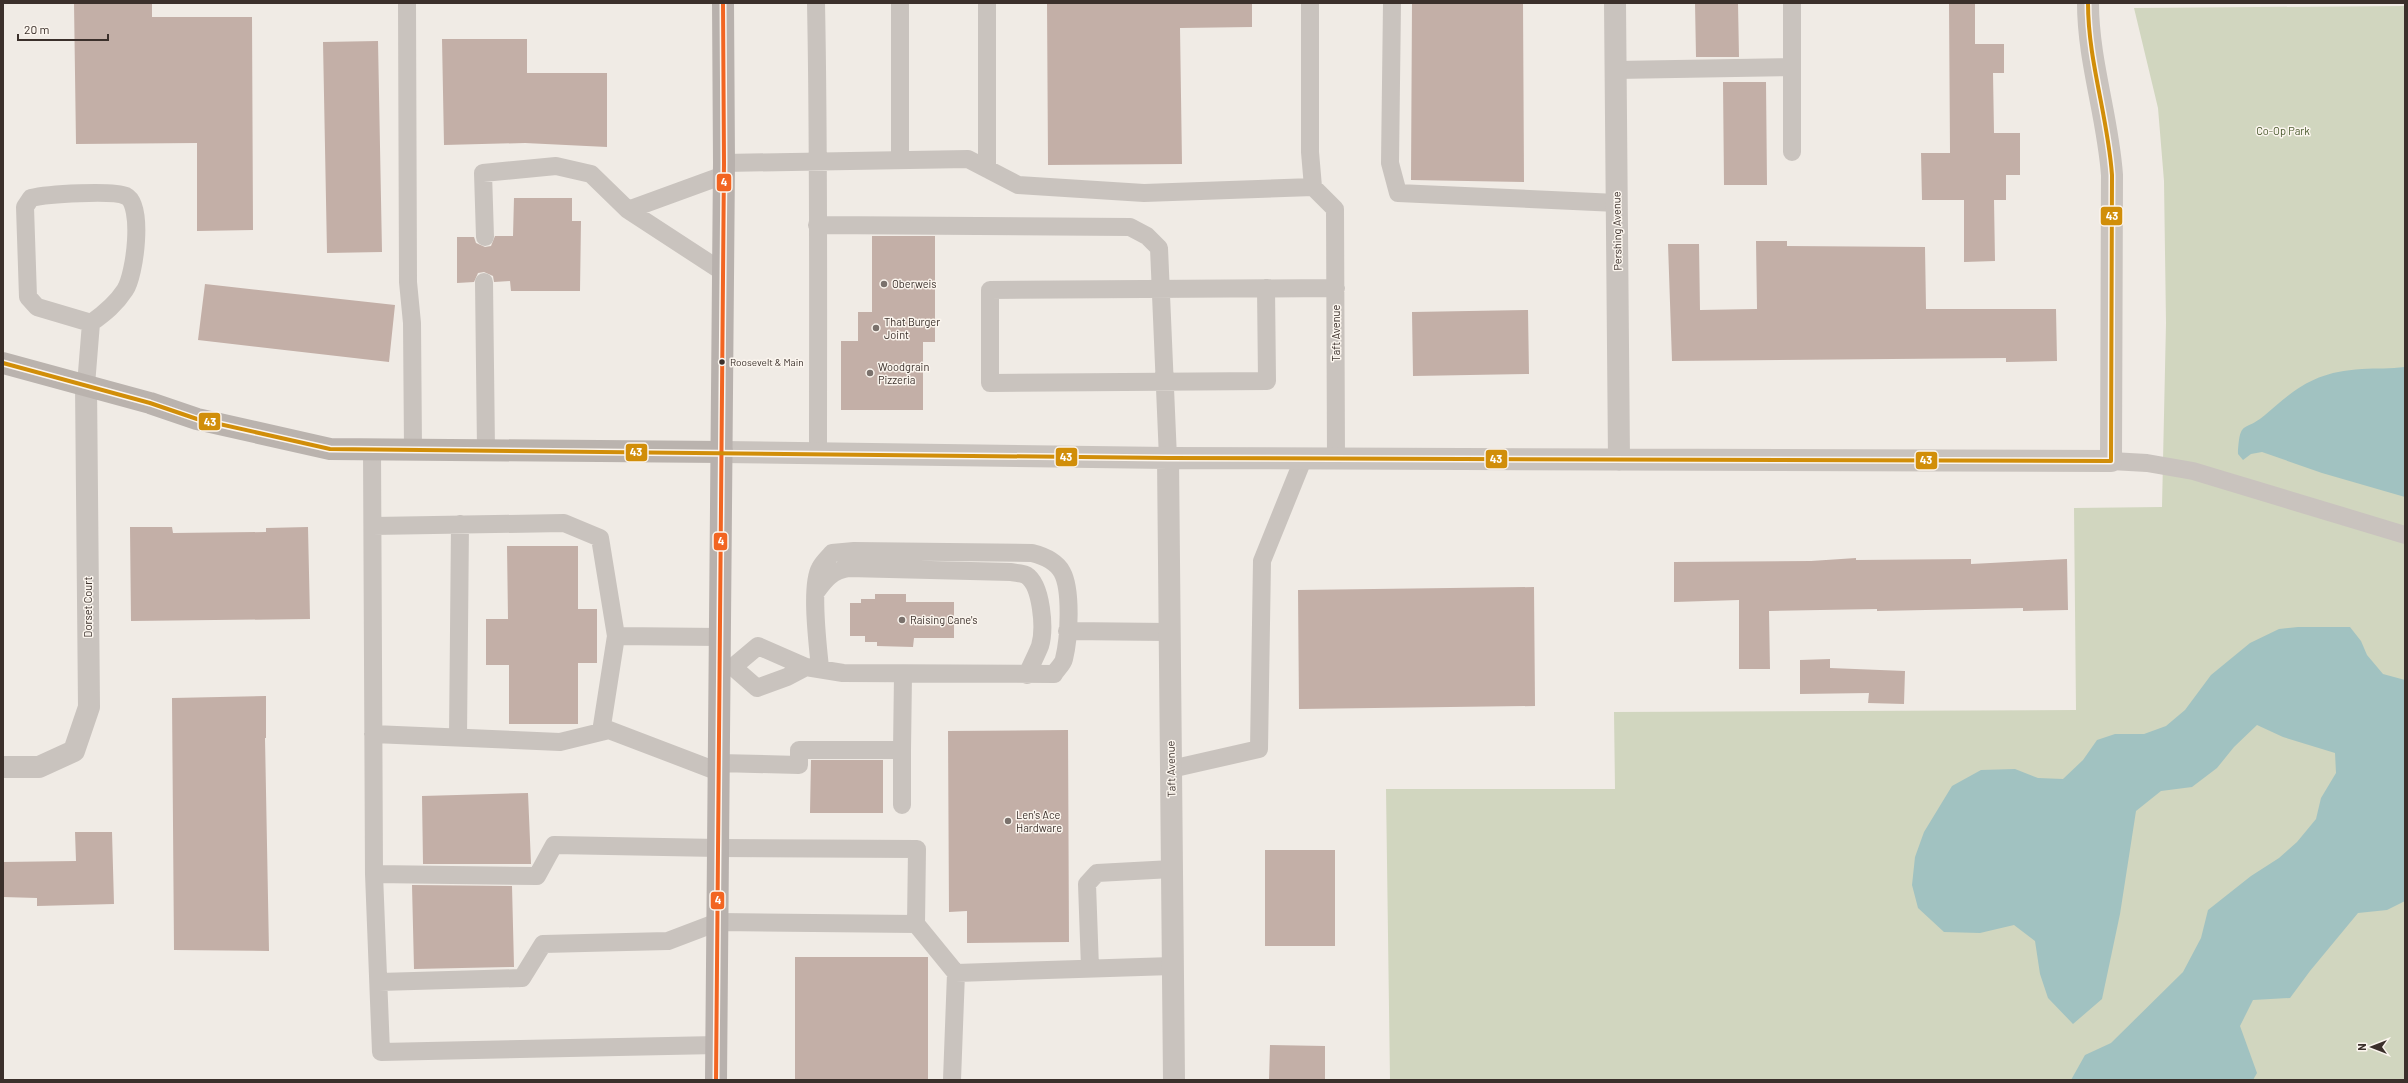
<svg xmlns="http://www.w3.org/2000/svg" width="2408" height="1083" font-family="Barlow,sans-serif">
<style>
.green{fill:#d1d6bf}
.water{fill:#a1c2c1}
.building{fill:#c3afa7}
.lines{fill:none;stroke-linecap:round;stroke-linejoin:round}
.lane{stroke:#c9c3be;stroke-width:18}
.street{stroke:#c9c3be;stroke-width:22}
.secondary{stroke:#bab3ae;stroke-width:22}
.primary{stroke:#b8b1ad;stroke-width:22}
.bus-1-casing{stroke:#fbf5ee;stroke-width:7}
.bus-2-casing{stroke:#fbf5ee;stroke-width:7}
.bus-1{stroke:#f26522;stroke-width:4}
.bus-2{stroke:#d18e09;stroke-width:4}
.poi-dot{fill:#7a716c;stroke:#fbf5ee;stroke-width:1.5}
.bus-dot{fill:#3b302b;stroke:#fbf5ee;stroke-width:1.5}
.labels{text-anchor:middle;stroke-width:3;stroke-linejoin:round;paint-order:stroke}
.bus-label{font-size:10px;fill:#3b302b;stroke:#fbf5ee;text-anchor:start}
.park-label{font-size:11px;fill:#4a5a2e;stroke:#fbf5ee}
.street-label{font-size:11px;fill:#3b302b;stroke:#fbf5ee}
.poi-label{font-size:11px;fill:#3b302b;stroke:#fbf5ee;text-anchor:start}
.line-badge{stroke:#fbf5ee;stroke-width:1.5}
.badge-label{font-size:11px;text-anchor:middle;font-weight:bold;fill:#fff}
</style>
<rect width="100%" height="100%" fill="#f0ebe5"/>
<path class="green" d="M2405 6V1080H1390L1386 789H1615L1614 712 2076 710 2074 508 2162 507 2166 323 2164 181 2158 108 2134 8Z"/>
<path class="water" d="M2405 367V497L2322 473 2262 452 2251 454 2243 460 2238 454C2240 418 2244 433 2265 415 2298 386 2316 372 2362 369 2377 368 2390 369 2405 367Z
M2298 627H2350L2361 641 2367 655 2383 674 2405 680V901L2387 910 2358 913 2310 971 2290 998 2253 1000 2240 1026 2257 1073 2253 1080H2071L2085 1055 2111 1043 2183 972 2201 938 2208 910 2251 876 2279 858 2297 842 2316 819 2321 798 2336 773 2335 753 2283 737 2257 725 2234 747 2217 768 2192 787 2161 791 2136 811 2120 914 2102 999 2073 1024 2048 998 2040 974 2035 941 2014 925 1980 933 1944 932 1918 908 1912 885 1915 857 1924 832 1952 786 1981 770 2015 769 2038 778 2063 779 2083 760 2097 740 2115 734H2144L2166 726 2185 710 2211 675 2250 643 2279 629Z"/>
<path class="building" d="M74 3H152V17H252L253 230 197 231V143L76 144Z
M1047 3H1252V27L1180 28 1182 164 1048 165Z
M1412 3H1523L1524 182 1411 180Z
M1695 3H1738L1739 57H1696Z
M1949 3H1975V44H2004V73H1993L1994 133H2020V175H2006V200H1994L1995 261 1964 262V200H1922L1921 153H1950Z
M442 39H527V73H607V147L525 143 444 145Z
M378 41 382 252 327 253 323 42Z
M1723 82H1766L1767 185H1724Z
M514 198H572V221H581L580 291H511L510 281 494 282 493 276 484 272 478 273 474 282 457 283V237H474L476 243 485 247 491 246 495 236H513Z
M872 236H935V342H923V410H841V341H858V312H872Z
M1756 241H1787V246L1925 247 1926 309H2056L2057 361 2006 362V358L1672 361 1668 244H1699L1700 310 1757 309Z
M205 284 395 305 389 362 198 340Z
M1528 310 1529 374 1413 376 1412 312Z
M130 527H172L173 533 266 532V528L308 527 310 619 131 621Z
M507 546H578V609H597V663H578V724H509V665H486V619H508Z
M1856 558V560L1971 559V564L2067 559 2068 610 2023 611V608L1877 611V609L1769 611 1770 669H1739V600L1674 602V562L1811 561Z
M1534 587 1535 706 1299 709 1298 590Z
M875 594H906V602H954V638H914L913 647 877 646V642H865V636H850V603H861V599H875Z
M1830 659V668L1905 671 1904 704 1868 703 1869 693 1800 694V660Z
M266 696V738H265L269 951 174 950 172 698Z
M1068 730 1069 942 967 943V911L949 912 948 731Z
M811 760H883V813H810Z
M528 793 531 864H423L422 796Z
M75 832H112L114 904 37 906V898L3 897V862L76 861Z
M1265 850H1335V946H1265Z
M412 885 512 886 514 967 414 969Z
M795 957H928V1080H795Z
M1270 1045 1325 1046V1080H1269Z"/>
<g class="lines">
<path class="lane" d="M407 3 408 282 412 323 413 449
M816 3C819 153 818 304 818 454
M900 3V160
M987 3V169
M1310 3V152L1313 187 1335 209 1336 457
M1392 3 1390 163 1398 193 1617 203
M1792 3V152
M1616 70 1792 67
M724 163 968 159 1018 185 1144 193 1313 187
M628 210 724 175
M817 225 1130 227 1147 236 1159 248 1168 458
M485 237 483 173 556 166 591 174 628 210 723 272
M484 282 486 450
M1266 288 1267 381 990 383V290L1336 288
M86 385 91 323C105 313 116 304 125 290 135 275 144 205 126 196 113 190 47 194 31 198L25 207 28 297 37 307 91 323
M372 449 374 874 537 876 554 845 718 848 917 849 916 924 718 922 668 941 543 944 522 978 379 982
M2111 461 2147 463 2193 471 2405 535
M373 526 564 523 600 538 616 636 720 637
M816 592C826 578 832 571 849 568L1011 572C1015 573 1022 573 1026 575 1042 585 1045 629 1040 646 1036 656 1031 665 1027 675
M1067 631 1169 632
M720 667H733L758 646 806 667 843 673 1054 674C1057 669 1063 664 1064 659 1069 639 1072 590 1062 572 1056 561 1044 556 1032 553L854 551 832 553C828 558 823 562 820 568 810 586 818 646 820 668
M733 667 757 688 787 677 806 667
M601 732 616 636
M373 734 560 742 609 730 719 772
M458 737 460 524
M719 763 799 765V750H902L903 675
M1171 769 1259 749 1262 561 1304 457
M902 805V750
M374 874 381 1052 717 1045
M916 924 956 973 952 1080
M1090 968 1087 884 1097 873 1172 869
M956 973 1172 966"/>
<path class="street" d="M1615 3 1619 460
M722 452 1168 458 2111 461 2112 175C2108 117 2088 61 2088 3
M1168 458 1174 1080
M3 767H39L74 751 89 707 86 385"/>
<path class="secondary" d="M3 363 150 403 197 419 330 449 722 452"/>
<path class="primary" d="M716 1080 724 163 723 3"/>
<defs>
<path id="bus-1" d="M716 1080 724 163 723 3"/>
<path id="bus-2" d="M3 363 150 403 197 419 330 449 1168 458 2111 461 2112 175C2108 117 2088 61 2088 3"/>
</defs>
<use href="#bus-1" class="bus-1-casing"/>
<use href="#bus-2" class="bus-2-casing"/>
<use href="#bus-1" class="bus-1"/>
<use href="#bus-2" class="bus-2"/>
</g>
<g class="poi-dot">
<circle cx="884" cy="284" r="4"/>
<circle cx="876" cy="328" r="4"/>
<circle cx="870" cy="373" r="4"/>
<circle cx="902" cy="620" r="4"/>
<circle cx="1008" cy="821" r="4"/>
</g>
<circle class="bus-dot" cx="722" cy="362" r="3.5"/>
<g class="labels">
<g class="bus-label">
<text x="730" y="366">Roosevelt &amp; Main</text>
</g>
<g class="park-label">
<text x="2283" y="135">Co-Op Park</text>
</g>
<g class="street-label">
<text transform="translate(1617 231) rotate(-91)" y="4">Pershing Avenue</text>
<text transform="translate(1336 333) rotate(-90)" y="4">Taft Avenue</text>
<text transform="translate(88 607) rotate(-90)" y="4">Dorset Court</text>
<text transform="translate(1171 769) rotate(-91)" y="4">Taft Avenue</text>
</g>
<g class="poi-label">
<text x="892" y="288">Oberweis</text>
<text x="884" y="326">That Burger<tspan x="884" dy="13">Joint</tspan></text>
<text x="878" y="371">Woodgrain<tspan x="878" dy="13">Pizzeria</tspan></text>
<text x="910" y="624">Raising Cane's</text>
<text x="1016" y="819">Len's Ace<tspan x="1016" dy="13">Hardware</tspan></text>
</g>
</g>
<g class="line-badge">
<rect x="716" y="173" width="16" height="19" rx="4" fill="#f26522"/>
<rect x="2100" y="206" width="23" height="20" rx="4" fill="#d18e09"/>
<rect x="198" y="412" width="23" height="19" rx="4" fill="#d18e09"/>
<rect x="625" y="443" width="23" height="19" rx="4" fill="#d18e09"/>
<rect x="1055" y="447" width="23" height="20" rx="4" fill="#d18e09"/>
<rect x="1485" y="449" width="23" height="20" rx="4" fill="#d18e09"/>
<rect x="1915" y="451" width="23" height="19" rx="4" fill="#d18e09"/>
<rect x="713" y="532" width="15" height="19" rx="4" fill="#f26522"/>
<rect x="710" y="891" width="15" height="19" rx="4" fill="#f26522"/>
</g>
<g class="badge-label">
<text x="724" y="186">4</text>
<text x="2112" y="220">43</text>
<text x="210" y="426">43</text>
<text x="636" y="456">43</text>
<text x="1066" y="461">43</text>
<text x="1496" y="463">43</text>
<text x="1926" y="464">43</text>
<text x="721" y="545">4</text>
<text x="718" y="904">4</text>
</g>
<rect width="2408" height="1083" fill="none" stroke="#3b302b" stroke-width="8"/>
<g transform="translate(2372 1047) rotate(270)" stroke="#fbf5ee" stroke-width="3" paint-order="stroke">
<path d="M0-3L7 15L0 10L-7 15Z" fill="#3b302b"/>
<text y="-6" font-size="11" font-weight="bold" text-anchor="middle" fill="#3b302b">N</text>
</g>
<path d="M18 34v6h90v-6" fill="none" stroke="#3b302b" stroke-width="2"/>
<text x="24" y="34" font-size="12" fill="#3b302b" stroke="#fbf5ee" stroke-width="3" paint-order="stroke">20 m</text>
</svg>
